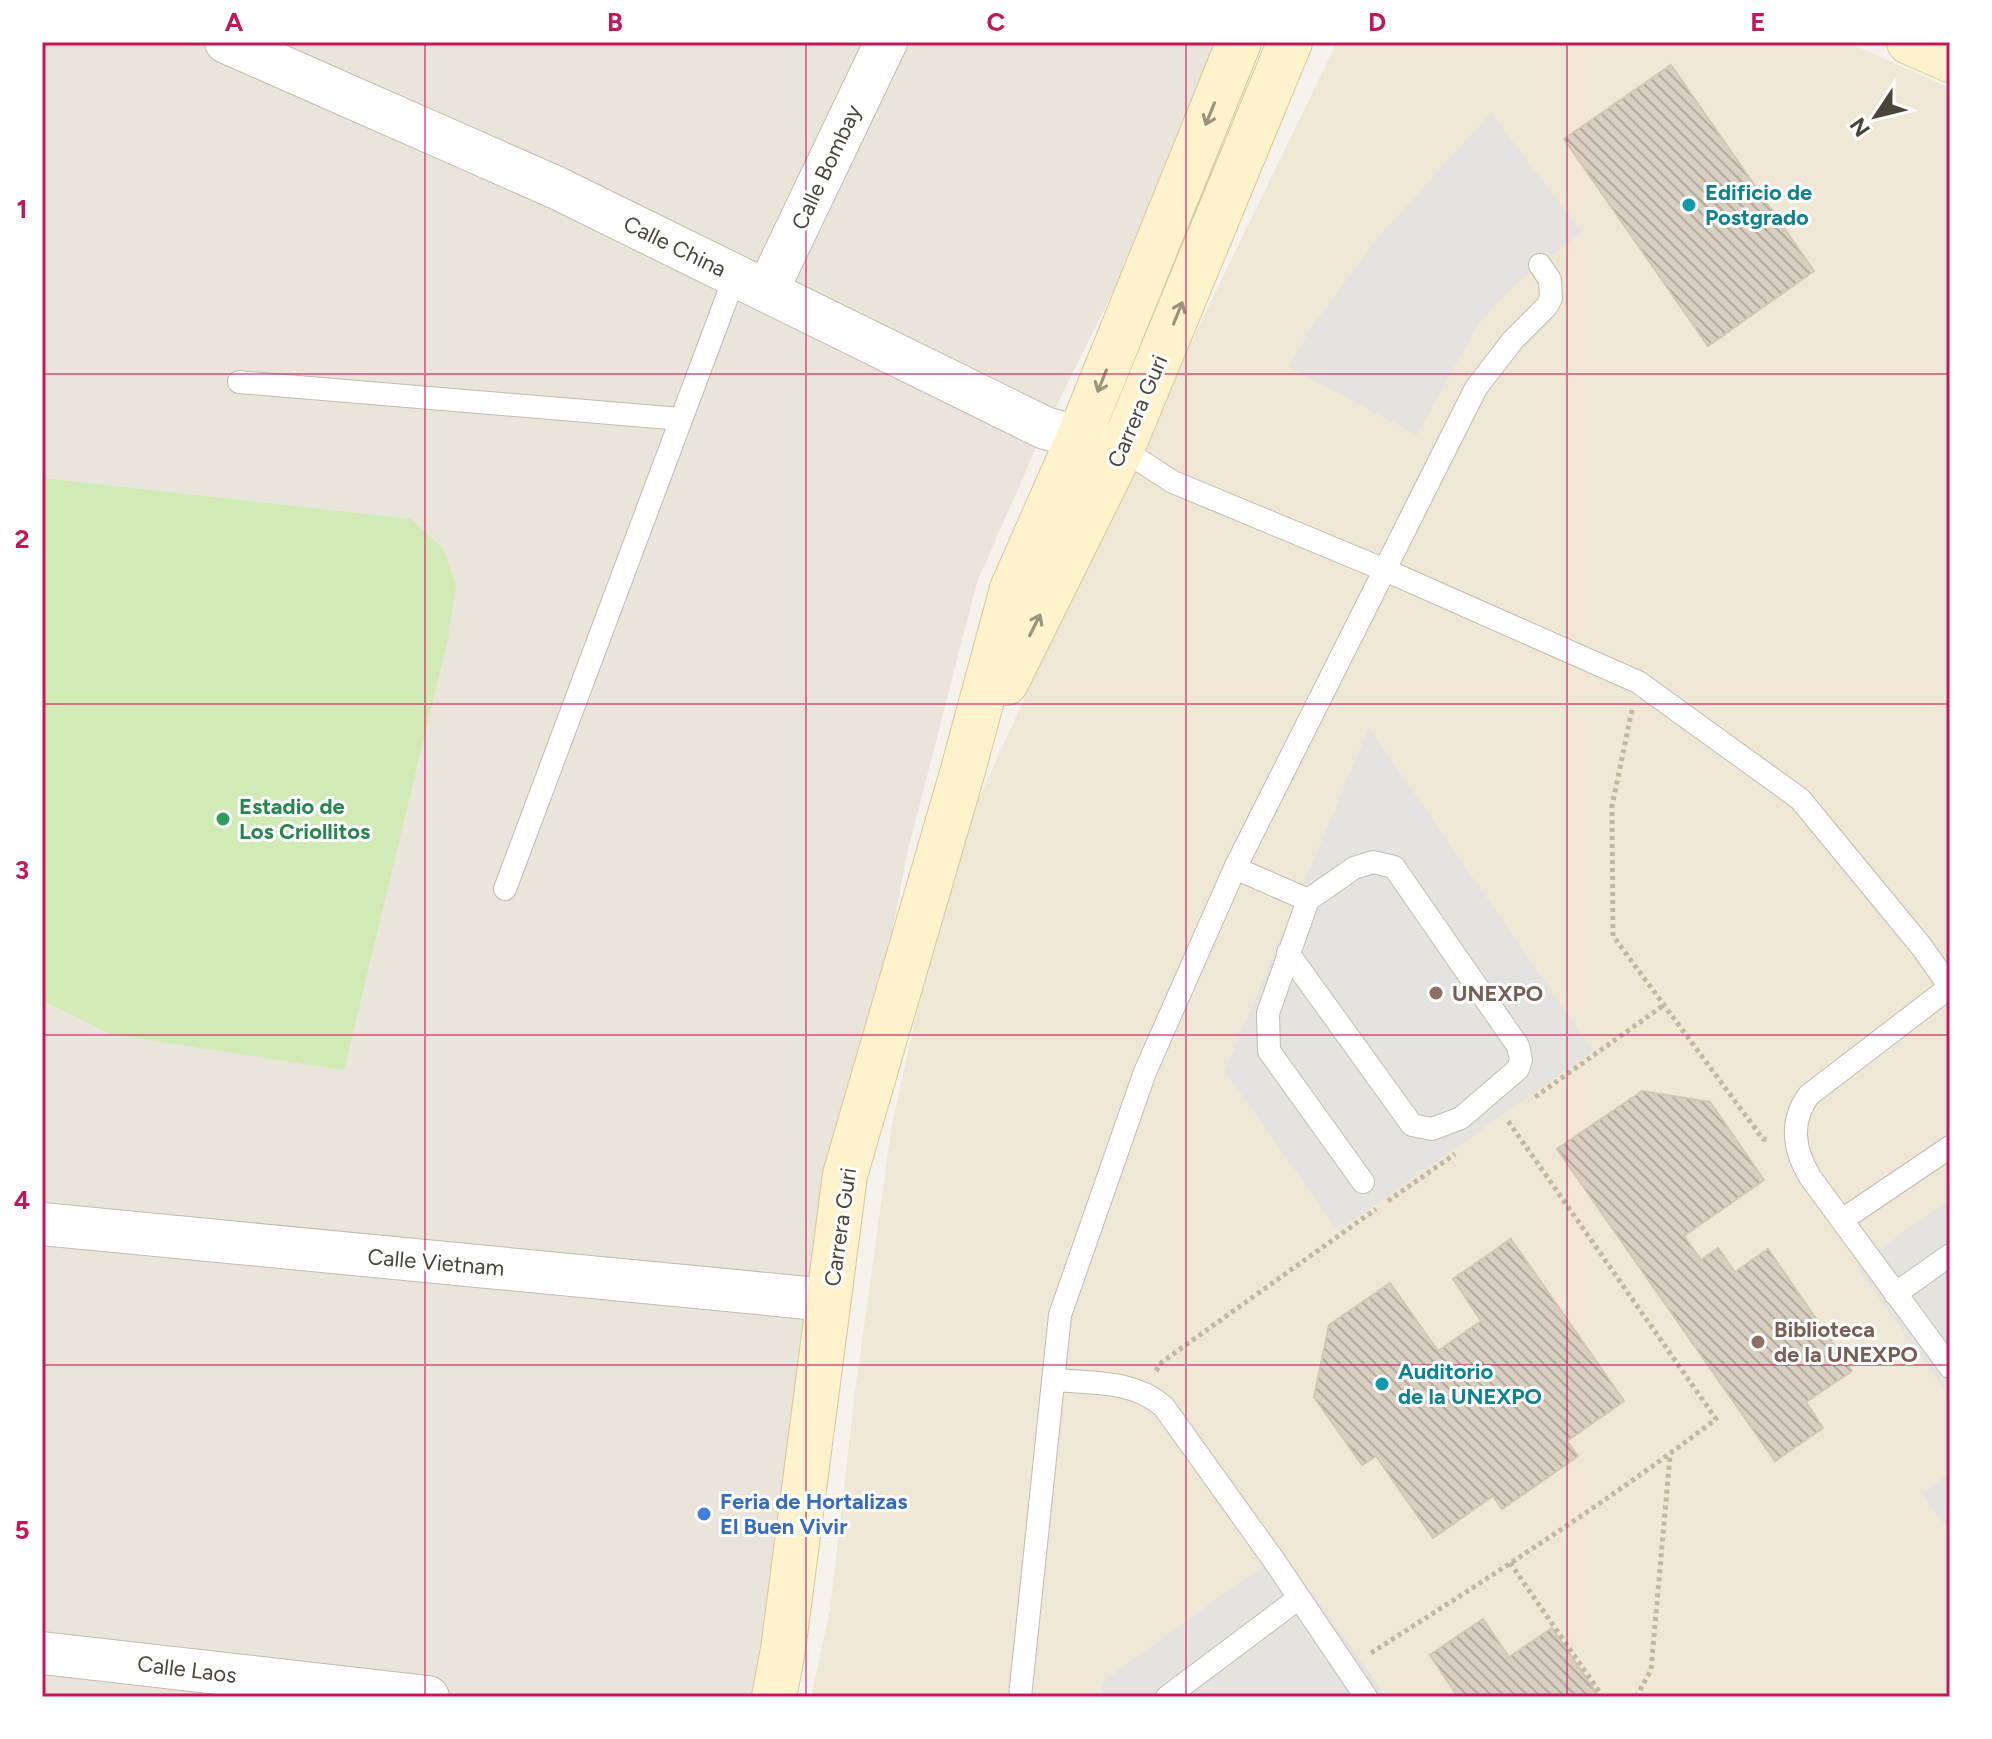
<svg xmlns="http://www.w3.org/2000/svg" width="1992" height="1739" font-family="Figtree,sans-serif">
<style>
.residential{fill:#eae5da}
.education{fill:#efe8d6}
.green{fill:#d2eab5}
.parking{fill:#e5e3e0}
.building{fill:url(#building-back-hatch);stroke:#d3c7b4;stroke-width:2}
.lines{fill:none;stroke-linecap:round;stroke-linejoin:round}
.lane-casing{stroke:#c2bbae;stroke-width:24}
.street-casing{stroke:#c2bbae;stroke-width:44}
.secondary-casing{stroke:#d6c79b;stroke-width:46}
.path{stroke:#c4b79f;stroke-width:5;stroke-dasharray:4 4;stroke-linecap:butt}
.lane{stroke:#fff;stroke-width:22}
.street{stroke:#fff;stroke-width:42}
.secondary{stroke:#fff3cd;stroke-width:44}
.oneway{stroke:#9c937c}
.grid{fill:none;stroke:#c2185b;stroke-width:2;stroke-opacity:0.55}
.culture-dot{fill:#0f9aa8;stroke:#fff;stroke-width:3}
.leisure-dot{fill:#2e9e5b;stroke:#fff;stroke-width:3}
.education-dot{fill:#8d6e63;stroke:#fff;stroke-width:3}
.shop-dot{fill:#3f7fe0;stroke:#fff;stroke-width:3}
.labels{text-anchor:middle;stroke-width:6;stroke-linejoin:round;paint-order:stroke}
.street-label{font-size:22px;fill:#4b4439;stroke:#fff}
.culture-label{font-size:22px;font-weight:bold;fill:#0d838f;stroke:#fff;text-anchor:start}
.leisure-label{font-size:22px;font-weight:bold;fill:#27864d;stroke:#fff;text-anchor:start}
.education-label{font-size:22px;font-weight:bold;fill:#785e54;stroke:#fff;text-anchor:start}
.shop-label{font-size:22px;font-weight:bold;fill:#366cbe;stroke:#fff;text-anchor:start}
.neatline{fill:none;stroke:#c2185b;stroke-width:3}
.grid-label{font-size:26px;text-anchor:middle;font-weight:bold;fill:#c2185b}
</style>
<defs>
<pattern id="building-back-hatch" width="6" height="6" patternUnits="userSpaceOnUse" patternTransform="scale(2)"><rect width="6" height="6" fill="#d8cfc1"/><path d="M-1 5l2 2M0 0l6 6M5-1l2 2" fill="none" stroke="#b1aa9e"/></pattern>
</defs>
<rect width="100%" height="100%" fill="#f6f3ec"/>
<path class="residential" d="M42 42H1238L1045 428 977 582 907 854 845 1175 774 1697H42Z"/>
<path class="education" d="M1337 42H1847L1950 88V1697H811L830 1610 855 1392 892 1124 950 862 1115 499Z"/>
<path class="green" d="M42 478 411 519 443 548 456 586 448 638 344 1070 110 1034 42 1000Z"/>
<path class="parking" d="M1491 113 1582 232 1519 281 1491 308 1473 333 1417 435 1289 367 1311 328 1376 240Z
M1369 728 1593 1051 1338 1231 1225 1071Z
M1950 1199V1398L1856 1266Z
M1950 1473V1532L1922 1493Z
M1282 1552 1387 1697H1100L1102 1682Z"/>
<path class="building" d="M1671 65 1814 271 1708 346 1564 139Z
M1642 1091 1710 1102 1764 1180 1684 1236 1701 1260 1718 1248 1735 1272 1768 1249 1852 1371 1806 1402 1823 1428 1775 1461 1557 1149Z
M1511 1239 1624 1401 1567 1441 1578 1456 1502 1509 1493 1496 1433 1538 1376 1456 1362 1465 1314 1397 1329 1325 1390 1283 1438 1351 1481 1321 1453 1279Z
M1483 1619 1509 1657 1552 1628 1599 1697H1458L1430 1655Z"/>
<g class="lines">
<defs>
<path id="lane" d="M239 382 681 419
M1122 449 1173 482 1385 570 1638 682 1800 799 1921 946 1950 987
M1235 868 1308 900 1268 1013 1269 1051 1363 1182
M505 889 735 276
M1288 953 1412 1125 1432 1129 1461 1118 1518 1069 1521 1060 1518 1046 1394 867 1373 862 1354 868 1308 900
M1950 987 1809 1095C1789 1122 1794 1150 1810 1177L1950 1367
M1842 1220 1950 1147
M1895 1294 1950 1255
M1053 1380C1092 1383 1134 1380 1164 1407L1273 1559 1366 1697
M1020 1697 1060 1315 1145 1072 1235 868 1476 388 1513 340 1547 306 1551 298 1550 280 1540 265
M1167 1697 1299 1598"/>
<path id="street" d="M226 42 557 188 1045 428 1112 446
M767 291 886 42
M42 1224 829 1300
M42 1653 428 1697"/>
<path id="secondary" d="M1909 42 1950 60
M1006 683 1122 449 1290 42
M774 1697 783 1650 845 1175 963 770 1012 589 1079 437 1239 42"/>
</defs>
<use href="#lane" class="lane-casing"/>
<use href="#street" class="street-casing"/>
<use href="#secondary" class="secondary-casing"/>
<path class="path" d="M1632 710 1612 806 1613 936 1763 1139 1769 1140
M1535 1097 1664 1005
M1388 1201 1455 1154
M1156 1371 1162 1362 1376 1209
M1510 1563 1603 1697
M1371 1653C1488 1578 1605 1504 1716 1419L1506 1118
M1636 1697 1651 1670 1670 1456"/>
<use href="#lane" class="lane"/>
<use href="#street" class="street"/>
<use href="#secondary" class="secondary"/>
</g>
<defs><path id="oneway-shaft" d="M-6 0H5M1.5-3L5.5 0L1.5 3" fill="none" stroke-width="1.6" stroke-linecap="round" stroke-linejoin="round" transform="scale(2)"/></defs>
<g class="oneway">
<use href="#oneway-shaft" transform="translate(1210 114) rotate(112)"/>
<use href="#oneway-shaft" transform="translate(1178 313) rotate(-68)"/>
<use href="#oneway-shaft" transform="translate(1102 381) rotate(112)"/>
<use href="#oneway-shaft" transform="translate(1035 625) rotate(-63)"/>
</g>
<path class="grid" d="M425 42V1697M806 42V1697M1186 42V1697M1567 42V1697M42 374H1950M42 704H1950M42 1035H1950M42 1365H1950"/>
<g class="culture-dot">
<circle cx="1689" cy="205" r="8"/>
<circle cx="1382" cy="1384" r="8"/>
</g>
<circle class="leisure-dot" cx="223" cy="819" r="8"/>
<g class="education-dot">
<circle cx="1436" cy="993" r="8"/>
<circle cx="1758" cy="1342" r="8"/>
</g>
<circle class="shop-dot" cx="704" cy="1514" r="8"/>
<g class="labels">
<g class="street-label">
<text transform="translate(826 167) rotate(-65)" y="8">Calle Bombay</text>
<text transform="translate(675 246) rotate(26)" y="8">Calle China</text>
<text transform="translate(1137 411) rotate(-67)" y="8">Carrera Guri</text>
<text transform="translate(840 1227) rotate(-82)" y="8">Carrera Guri</text>
<text transform="translate(436 1262) rotate(5)" y="8">Calle Vietnam</text>
<text transform="translate(187 1669) rotate(7)" y="8">Calle Laos</text>
</g>
<g class="culture-label">
<text x="1705" y="200">Edificio de<tspan x="1705" dy="25">Postgrado</tspan></text>
<text x="1398" y="1379">Auditorio<tspan x="1398" dy="25">de la UNEXPO</tspan></text>
</g>
<g class="leisure-label">
<text x="239" y="814">Estadio de<tspan x="239" dy="25">Los Criollitos</tspan></text>
</g>
<g class="education-label">
<text x="1452" y="1001">UNEXPO</text>
<text x="1774" y="1337">Biblioteca<tspan x="1774" dy="25">de la UNEXPO</tspan></text>
</g>
<g class="shop-label">
<text x="720" y="1509">Feria de Hortalizas<tspan x="720" dy="25">El Buen Vivir</tspan></text>
</g>
</g>
<rect width="1992" height="1739" fill="none" stroke="#ffffff" stroke-width="88"/>
<g transform="translate(1876 116) rotate(235)" stroke="#ffffff" stroke-width="6" paint-order="stroke">
<path d="M0-6L14 30L0 20L-14 30Z" fill="#4b4439"/>
<text y="-12" font-size="22" font-weight="bold" text-anchor="middle" fill="#4b4439">N</text>
</g>
<rect x="44" y="44" width="1904" height="1651" class="neatline"/>
<g class="grid-label">
<text x="234" y="31">A</text>
<text x="615" y="31">B</text>
<text x="996" y="31">C</text>
<text x="1377" y="31">D</text>
<text x="1758" y="31">E</text>
<text x="22" y="218">1</text>
<text x="22" y="548">2</text>
<text x="22" y="879">3</text>
<text x="22" y="1209">4</text>
<text x="22" y="1539">5</text>
</g>
</svg>
